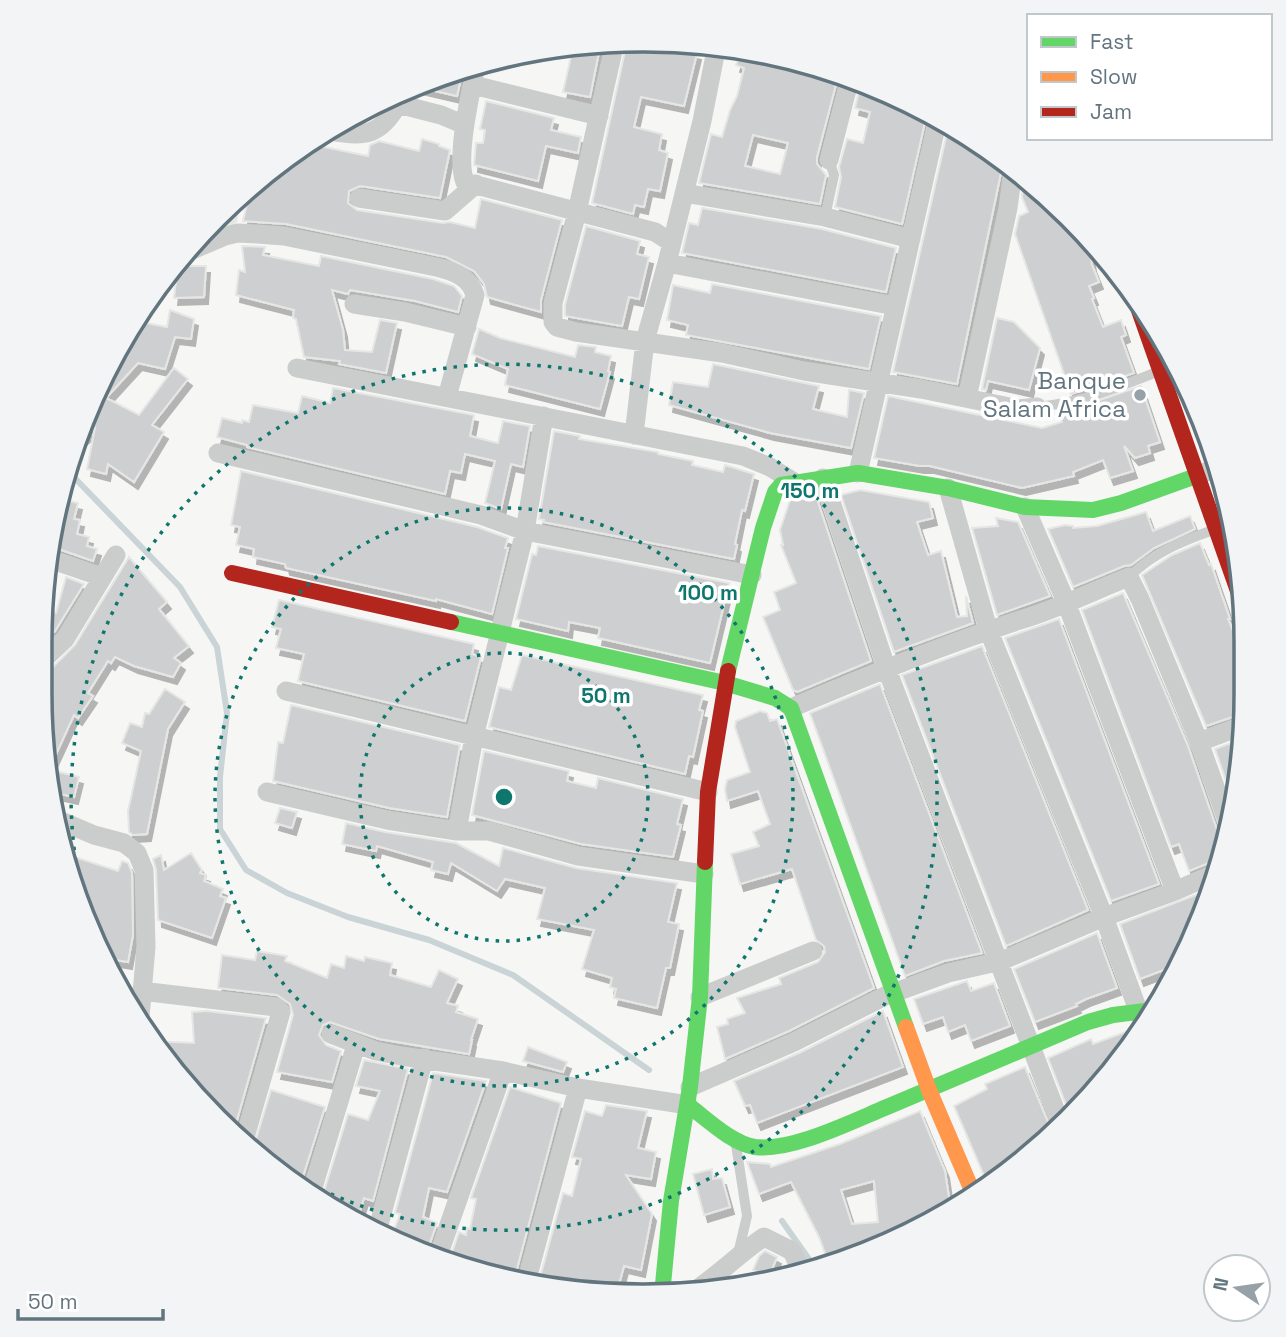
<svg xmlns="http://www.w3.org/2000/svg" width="1286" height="1337" font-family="'Space Grotesk',sans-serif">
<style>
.cemetery{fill:url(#cemetery-stones)}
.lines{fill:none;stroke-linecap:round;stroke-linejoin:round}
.stream{stroke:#cad4d6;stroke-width:6}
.building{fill:#cdcfd0;stroke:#e6e6e5;stroke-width:2;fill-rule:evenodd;filter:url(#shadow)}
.lane{stroke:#cbcccc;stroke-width:10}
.street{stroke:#cbcccc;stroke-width:19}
.fast{stroke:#63d668;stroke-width:16}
.slow{stroke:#ff974d;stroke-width:16}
.jam{stroke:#b3261e;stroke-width:16}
.ring{fill:none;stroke:#0f766e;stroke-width:3.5;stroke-dasharray:3.5 7}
.poi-dot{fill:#96a2a8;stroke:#fff;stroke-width:2.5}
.labels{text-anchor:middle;stroke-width:7;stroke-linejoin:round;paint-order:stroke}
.poi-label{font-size:24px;fill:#62757f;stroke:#fff;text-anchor:end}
.rim{fill:none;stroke:#62757f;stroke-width:3.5}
.centre{fill:#0f766e;stroke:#fff;stroke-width:3.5}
.ring-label{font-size:21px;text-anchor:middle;font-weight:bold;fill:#0f766e;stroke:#fff;stroke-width:7;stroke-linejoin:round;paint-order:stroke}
</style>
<defs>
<pattern id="cemetery-stones" width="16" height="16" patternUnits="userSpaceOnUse" patternTransform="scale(1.75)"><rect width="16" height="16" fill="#e5e8e2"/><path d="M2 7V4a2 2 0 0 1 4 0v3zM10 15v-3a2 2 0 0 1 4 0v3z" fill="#bdc1bc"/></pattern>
<filter id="shadow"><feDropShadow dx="4" dy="7" stdDeviation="0" flood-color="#0004"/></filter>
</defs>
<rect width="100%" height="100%" fill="#f6f6f5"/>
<path class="cemetery" d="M242 196 237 222 185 261H179L190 246Z"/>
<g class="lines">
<path class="stream" d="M67 470 180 587 217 647 227 713 220 777V829L246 870 287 893 348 917 429 940 513 975 649 1070
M782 1221 816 1269"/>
</g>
<path class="building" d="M601 42 590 97 563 92 573 47Z
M627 42 653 43 697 53 684 106 641 97 634 127 662 134 659 150 668 153 660 191 648 189 644 207 635 205 633 214 592 203Z
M741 50 839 73 817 157V164L826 175 820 204 699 183 711 134 722 137 730 110 737 96 744 68 736 65ZM753 135 788 143 780 174 745 166Z
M463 70 457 96 418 87 445 77Z
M861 83 927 113 902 224 835 207 841 177 839 167 847 139 863 143 870 112 855 108Z
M486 101 554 118 551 130 581 137 578 153 546 146 538 181 474 165 476 143H483L485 130 480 129Z
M949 124 1003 163 957 384 893 372Z
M422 139 439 144V146L450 150 440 198 360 186 349 191 348 203 357 210 443 223 450 222 475 228 481 199 562 220 541 300V312L487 297 484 284 474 271 446 257 286 224 243 221 248 200 240 198 276 165 310 144 368 156 370 145 379 141 419 151Z
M1024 178 1040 190 1088 240 1092 265 1099 282 1089 286 1094 298 1092 299 1103 327 1121 320 1126 335 1121 337 1134 373 1071 394 1015 234 1019 216 1028 212 1022 197Z
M702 208 822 229 896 248 886 292 682 253 689 223 698 225Z
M586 226 640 241 637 254 649 257 639 299 629 297 622 326 565 316V305Z
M242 246 265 247 263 255 319 266 321 256 433 279 454 286 462 296 458 312 415 301 350 290 348 294 332 290 343 330 345 350 372 352 380 320 397 323 386 373 339 364 340 361 304 357 296 319 293 318 294 310 236 295 239 270 245 272Z
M178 266H206L204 297 174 298Z
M712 284 881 316 869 369 686 335 688 325 667 320 673 285 710 293Z
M170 310 194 319 191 339 175 337 165 369 138 363 106 398 139 415 174 368 188 379 152 425 164 432 134 482 108 464 106 474 87 469 95 428 75 444 110 366 124 350 127 333 136 321 167 327Z
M997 318 1014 322 1040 348 1029 390 988 381 986 390 982 389Z
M479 329 500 338 575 357 578 345 596 347 595 352 611 356 608 371 610 372 600 409 505 385 508 369 472 354Z
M713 364 819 386 813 409 847 417 849 390 864 393 851 448 770 433 669 405 673 382 708 387Z
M1141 386 1160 442 1148 446 1150 453 1135 458 1124 446 1133 471 1110 478 1103 460 1073 472 1074 476 1022 488 930 466H920L874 458 888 396 1042 428 1062 422 1059 416 1076 408Z
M333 388 474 415 470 436 498 443 503 421 530 426 523 467 511 464 501 509 485 503 495 461 465 454 461 473 450 471 445 494 247 447V445L217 437 222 418 242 423V420L249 422 253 405 298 413 302 396 330 403Z
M554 431 580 436 579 439 658 452V454L693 461 692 465 723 472 725 465 754 474 745 511 742 510 735 544 737 545 734 559 543 522 544 520 539 519Z
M241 471 477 527 508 538 505 548H508L492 614 436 599V601L286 568 285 564 253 557 254 549 236 545 240 527 231 525Z
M860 490 929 502 933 518 917 522 928 555 941 551 957 617 967 616 966 596 973 623 894 652 841 495Z
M816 496 871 661 797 692 793 690 763 617 780 610 774 592 796 583 781 545H783L780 530 790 500Z
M61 499 78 503 74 519 80 520 77 534 89 537 87 546 97 549 93 561 50 546Z
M1146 512 1153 531 1190 516 1195 529 1154 548 1131 565 1124 566 1073 587 1048 529 1065 525 1073 526V528L1097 526Z
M996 518 1018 522 1050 596 997 615 972 528 998 526Z
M1200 543 1209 565 1211 564 1230 619H1228L1244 657V713L1206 726 1142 575 1172 555Z
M538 546 729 583 710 663 598 638 600 628 569 622 568 631 516 619 532 554 536 555Z
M129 557 167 602 159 609 189 646 174 658 181 663 173 677 134 666 115 657 111 663 108 661 88 693 93 696 78 718 74 715 51 765 48 672 75 645Z
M66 577 84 584 55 631 47 637V610L56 613Z
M1123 593 1188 746 1217 830 1227 838 1221 862H1211L1189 871 1179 844 1171 847 1082 610Z
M279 600 474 644 472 654 481 657 465 721 298 681 304 654 276 648 281 629 272 627Z
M1059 619 1159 884 1111 901 1005 638Z
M982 646 1088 910 1006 946 902 675Z
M522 655 703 695 699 710 703 711 693 757 689 756 685 774 489 727 499 687 511 690Z
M880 684 982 953 944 961 905 976 810 713Z
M165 689 185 702 168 729 147 834 133 835 129 832 128 811 141 751 122 743 130 723 142 727 145 713 149 714Z
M291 705 460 745 447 817 389 808 273 781 278 742 283 743Z
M760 711 767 713 770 721 777 719 874 988 789 1031 725 1059 717 1027 728 1024 727 1019 745 1013 737 998 781 984 779 978 818 962 825 952 824 946 816 940 792 869 740 884 731 854 759 846 753 832 770 824 758 791 727 801 725 789 727 780 750 772 735 727 736 721Z
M1244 738 1237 779 1233 801 1215 749Z
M484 751 569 771 567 781 596 788 598 778 683 799 677 824 681 825 673 857 581 844 472 815Z
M51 770 79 777 74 797 51 792Z
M280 808 297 812 292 828 275 823Z
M346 823 385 832 456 843 499 866 503 848 576 868 677 883 668 922 679 924 670 968H666L657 1008 614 998 616 989 610 987 612 978 582 969 594 930 537 919 545 888 505 879 497 891 451 863 448 874 431 870 433 862 377 846 376 851 342 844Z
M191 853 202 870 200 873 206 875 204 881 223 889 220 896 226 898 212 938 158 920 156 870 153 859 161 855 164 870Z
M65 854 118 871 122 861 128 863 132 873 133 935 128 962 116 960 114 972 86 925Z
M1211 889 1182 963 1140 979 1120 924Z
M1097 933 1117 988 1086 999 1076 1004 1077 1006 1035 1022 1014 969Z
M257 951 287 956 285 961 327 978 331 964 344 968 346 956 364 961 365 957 392 963 390 975 431 987 439 970 458 979 447 1003 458 1006 456 1012 478 1019 471 1040H472L469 1054 379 1039 330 1022 323 1025 319 1035 326 1045 341 1051 332 1082 277 1072 293 1015 290 1004 277 995 218 988 222 955 255 960Z
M967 981 971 991 994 983 1010 1026 971 1041 965 1025 948 1032 943 1017 923 1024 914 999Z
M207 1011 266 1018 233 1134 165 1061 153 1041 194 1043 192 1012Z
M883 1011 903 1067 757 1123 750 1105 745 1106 734 1081 799 1053Z
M1128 1031 1132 1043 1121 1061 1070 1115 1048 1058 1091 1039 1093 1044Z
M528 1047 567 1062 563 1072 523 1061Z
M364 1060 408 1069 373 1201 364 1198 357 1220 340 1215 321 1201 348 1114 368 1120 380 1091 356 1086Z
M1025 1067 1053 1134 1040 1147 988 1185 954 1106 987 1089 985 1084Z
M433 1073 486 1081 447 1192 429 1188 423 1217 437 1223 426 1254 391 1238 400 1214 395 1213Z
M510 1087 561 1103 514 1280 448 1264 459 1232 466 1235 467 1228 470 1229 476 1199 471 1198Z
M271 1090 325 1107 300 1186 252 1152Z
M606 1105 647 1111 638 1148 656 1152 651 1179 626 1175 652 1214 641 1270 624 1266 618 1288 611 1286 609 1293 564 1292 538 1285 563 1193 572 1196 581 1159 572 1157 585 1111 602 1116Z
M920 1111 945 1171 951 1211 944 1216 829 1264 819 1237 791 1182 759 1194 747 1162 770 1164 771 1167 840 1144ZM874 1181 878 1222 852 1224 841 1190Z
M712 1169 713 1179 722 1178 730 1207 704 1215 693 1174Z
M765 1251 777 1257 769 1277 753 1270 759 1256Z"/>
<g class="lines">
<path class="lane" d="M825 217 834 175 829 160
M1037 407C1080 403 1117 388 1157 372
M1129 577C1153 553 1182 541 1213 530
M736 1145 747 1216 738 1254"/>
<path class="street" d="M615 42 577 212 553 303V322L557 327 576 332 722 353 804 371 921 389 1019 409 1037 407
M476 65C471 92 455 158 465 182L655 232 672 243
M473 85 599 116
M331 131C364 138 381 135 398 104L441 115 465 125
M829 160 850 78
M684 193 825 217 911 239
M359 198 445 211 476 184
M185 253 225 236 238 233 257 234 284 236 436 267C453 271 470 277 475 295L447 397
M667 263 895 306
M354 304 405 312 467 327
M297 368 743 456 770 467 794 482
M967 398 1008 208 1013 170
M634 435 645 341 667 263 702 121 717 45
M218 453 481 515 525 531 752 575
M858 473 938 118
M1196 476 1218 467
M823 478 886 667 1061 1125
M948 488 988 629 1104 917 1143 1024
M1025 507 1066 602 1175 891
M47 558 102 577
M48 655 65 639 116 555
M286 691 708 792
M791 708C866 676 942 645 1020 620 1057 609 1093 591 1129 577L1140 599 1199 742 1229 826
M1199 742 1244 725
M267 792 387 820 457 831H489L578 856 704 874
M54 818 94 835 124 843 137 853 144 870 146 947 140 1017
M457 831 474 737 525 531 544 416
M141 991 276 1007 281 1012 243 1144
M700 997 813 951
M331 1034 376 1051 401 1056 503 1071 578 1088 688 1105
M690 1087 794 1042 885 996 948 973 1001 961 1104 917 1175 891 1216 873
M311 1194 356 1045
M377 1232 424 1058
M437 1259 503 1071
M526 1283 578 1088
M688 1295C716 1278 737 1255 764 1237L792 1251 803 1275"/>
<path class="fast" d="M451 622 725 683 775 698 791 708 906 1027
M728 671 763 528 775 492 781 485 858 473 948 488 1025 507 1093 510 1121 503 1196 476
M688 1105C707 1119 731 1143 755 1147 791 1152 853 1121 887 1107 954 1079 1021 1051 1088 1022L1113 1015 1153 1010
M662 1295 671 1201 690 1087 700 997 705 862"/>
<path class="slow" d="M906 1027 929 1090 974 1195"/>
<path class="jam" d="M1134 296 1244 608
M232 573 451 622
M705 862 708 792 728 671"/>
</g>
<g class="ring">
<circle cx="504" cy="797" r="144"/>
<circle cx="504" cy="797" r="289"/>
<path d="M96 942A433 433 0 1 1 237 1138"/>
</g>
<circle class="poi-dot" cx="1140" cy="395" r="7"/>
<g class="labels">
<g class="poi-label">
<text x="1126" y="389">Banque<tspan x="1126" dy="28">Salam Africa</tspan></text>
</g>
</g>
<path d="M0 0H1286V1337H0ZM642 52H644A590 590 0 0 1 1234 642V694A590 590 0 0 1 644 1284H642A590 590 0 0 1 52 694V642A590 590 0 0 1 642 52Z" fill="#f2f4f5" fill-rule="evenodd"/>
<path class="rim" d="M642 52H644A590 590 0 0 1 1234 642V694A590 590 0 0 1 644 1284H642A590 590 0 0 1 52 694V642A590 590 0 0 1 642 52Z"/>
<circle cx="504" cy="797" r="10" class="centre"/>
<g class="ring-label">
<text x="810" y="498">150 m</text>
<text x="708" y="600">100 m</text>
<text x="606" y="703">50 m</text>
</g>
<rect x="1027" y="14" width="245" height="126" fill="#ffffff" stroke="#c0c8cc" stroke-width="2"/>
<rect x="1041" y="37" width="35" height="10" fill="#63d668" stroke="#c0c8cc" stroke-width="2"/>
<text x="1090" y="49" font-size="21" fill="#62757f">Fast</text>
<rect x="1041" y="72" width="35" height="10" fill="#ff974d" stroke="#c0c8cc" stroke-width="2"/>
<text x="1090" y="84" font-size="21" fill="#62757f">Slow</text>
<rect x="1041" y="107" width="35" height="10" fill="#b3261e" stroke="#c0c8cc" stroke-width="2"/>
<text x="1090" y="119" font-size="21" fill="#62757f">Jam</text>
<g transform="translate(1237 1288) rotate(283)"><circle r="33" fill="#ffffff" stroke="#c0c8cc" stroke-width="2"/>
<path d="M0-5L12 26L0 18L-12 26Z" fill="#96a2a8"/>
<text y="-10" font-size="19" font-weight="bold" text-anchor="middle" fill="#62757f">N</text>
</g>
<path d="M18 1309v10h145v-10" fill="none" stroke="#62757f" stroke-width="3.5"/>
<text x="28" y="1309" font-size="21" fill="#62757f" stroke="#ffffff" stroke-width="5" paint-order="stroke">50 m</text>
</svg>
